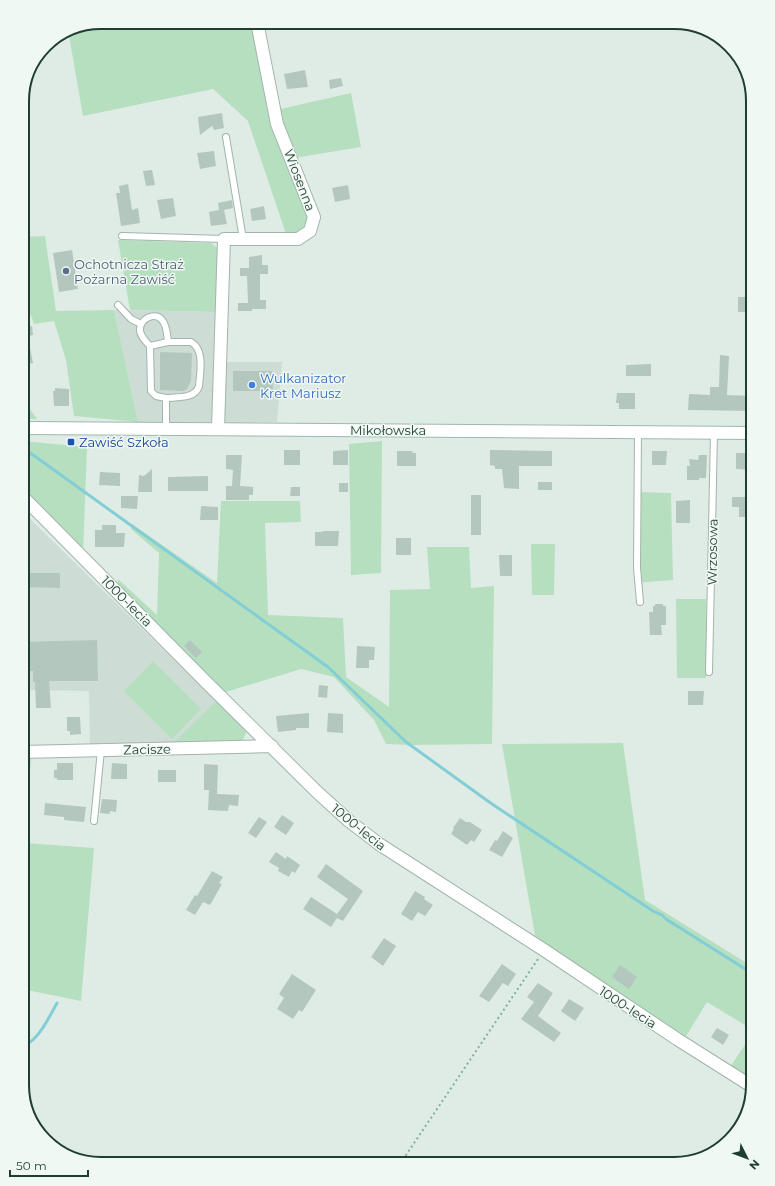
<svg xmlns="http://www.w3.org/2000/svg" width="775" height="1186" font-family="Montserrat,sans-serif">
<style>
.built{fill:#cddcd4}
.green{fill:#b6dfbf}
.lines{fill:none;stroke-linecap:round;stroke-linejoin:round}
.stream{stroke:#82ced6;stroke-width:3}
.building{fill:#b4c7be}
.service-casing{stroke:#a2b4ac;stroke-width:8}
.minor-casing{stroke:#a2b4ac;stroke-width:14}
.secondary-casing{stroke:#9db8ad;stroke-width:14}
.path{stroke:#7db29e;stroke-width:2;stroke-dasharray:2 3;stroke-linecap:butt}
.service{stroke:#fff;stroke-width:6}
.minor{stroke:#fff;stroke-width:12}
.secondary{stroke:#fff;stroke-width:12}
.service-dot{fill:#5c6f8a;stroke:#f0f8f3;stroke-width:1.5}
.shop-dot{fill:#3f7fe0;stroke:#f0f8f3;stroke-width:1.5}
.transit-dot{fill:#1a4fb4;stroke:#f0f8f3;stroke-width:1.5}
.labels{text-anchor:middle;stroke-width:3;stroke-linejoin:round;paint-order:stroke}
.street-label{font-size:13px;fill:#1f3d33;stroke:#f0f8f3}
.service-label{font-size:13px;fill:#4e5e75;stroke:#f0f8f3;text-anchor:start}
.shop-label{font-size:13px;fill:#366cbe;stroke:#f0f8f3;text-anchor:start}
.transit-label{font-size:13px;fill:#164399;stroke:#f0f8f3;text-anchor:start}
.rim{fill:none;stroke:#1f3d33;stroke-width:2}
</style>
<rect width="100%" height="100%" fill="#dfece5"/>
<path class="built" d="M114 310 216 312 215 422H138Z
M224 362H282L277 422 221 423Z
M22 511 216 701 172 744 90 745 89 691 22 690Z"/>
<path class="green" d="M101 22H164L166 30 207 22H255L270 111 311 216 309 228 297 234H286L248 121 213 89 83 116 68 30 71 28Z
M351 93 361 147 294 158 276 110Z
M45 236 56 311 114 310 138 422 74 416 66 360 54 321 34 324 31 315 22 316V237Z
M118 240 211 243 219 249 216 312 130 310Z
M22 398 37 419H22Z
M22 441 87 447 83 554 22 490Z
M382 441 381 573 351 575 349 444Z
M637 492 671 493 673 580 634 583Z
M221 501H300L301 522 265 523 268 615 343 618 346 677 389 707 390 590 430 589 427 547H469L471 588 494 586 492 744 412 745 386 744 374 720 334 677 301 669 226 692 211 681 117 585 118 579 157 615 159 553 131 529 132 524 217 583Z
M531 544H555L554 595H532Z
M676 599H706V678H677Z
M153 661 201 709 172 739 124 691Z
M216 701 245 728 246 733 243 739 237 744H172Z
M623 743 645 900 753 967V1030L707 1002 685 1038 536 941 502 744Z
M22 756H31L26 843 94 848 81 1001 22 989Z
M753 1033V1081L730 1067Z"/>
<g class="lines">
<path class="stream" d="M22 447 328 667 406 742 492 804 653 911 662 915 666 919 753 974
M22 1047C39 1040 48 1019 57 1003"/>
</g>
<path class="building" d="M305 70 308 87 287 89 284 74Z
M341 78 343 86 330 89 329 80Z
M222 113 224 128 214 130 212 126 200 135 198 117Z
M214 151 216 166 200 169 197 153Z
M152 170 155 185 146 186 143 171Z
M128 184 132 210 138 208 140 223 121 226 116 193H120L119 186Z
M348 185 350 199 335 202 332 188Z
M173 198 176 216 161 219 157 200Z
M232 200 233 208 224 210 227 224 211 226 209 212 219 210 218 203Z
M264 206 266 219 252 221 250 209Z
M72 250 78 289 59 292 53 253Z
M262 255V265H268V274H260V300H266V309H252V311H238V303H248L247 276H240V268H249V257Z
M738 297H753V312H738Z
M32 326 33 335 24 337 22 328Z
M30 348 33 363 22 365V350Z
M160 352 192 353 191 381 187 389 183 391 160 390Z
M720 355 729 356 727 395 753 396V404H750V411L688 410 689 394 710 395V387H719Z
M651 364V376H626V365Z
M233 371H272L273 391H233Z
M55 388 69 389V406H54L53 391H55Z
M617 393H635V409H619V403H616Z
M284 450H300V465H284Z
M348 450V465H333V451Z
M490 450 552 451V466H519V489L504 488 502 469H495V466L490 465Z
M397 451H412L413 453H416V466H397Z
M652 451H667L666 465H652Z
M736 453H753V470L736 469Z
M226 455H242L240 486 253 487V495H249V500H226V486H232L233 470 226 469Z
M699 455H707L706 478H699V480H687V466H690L689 459 698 460Z
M152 469V492H138L139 475 144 476Z
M100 472 120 473V486L99 485Z
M208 476V491H168V477Z
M538 482H552V490H538Z
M339 483H348V492H339Z
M291 487H300V496H290Z
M471 495H481V535H471Z
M121 496H138L137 509 121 508Z
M732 497H752V507H748L747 517H739V507H732Z
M690 500V523H676V501Z
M201 506 218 507V520H200Z
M102 525H116V533H125L124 547H95V530H102Z
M323 531H339L338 546H315V532H323Z
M396 538H411V555H396Z
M499 555H512V576H500Z
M30 573H60V588L22 587V574H30Z
M655 604H663V606H666V625H661L662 635H650L649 612H653V606H655Z
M97 640 98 681H49L51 708H36L35 682H33V671H22V642Z
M190 640 202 652 196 658 184 646Z
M357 646 375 647 374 660H369V668H356Z
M319 685 328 686 327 698 318 697Z
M688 691H704L703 705H688Z
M309 713V728H296V730L278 732 276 716Z
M328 713 343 714V733L327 732Z
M67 717H80L81 734 70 735V731H67Z
M57 763H73V780H57V778H54V770H57Z
M112 763 127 764V779H111Z
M204 764 218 765 217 794 239 795 238 806 229 805 228 811 208 810 209 790H204Z
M158 770H176V782H158Z
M102 799 117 800 116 812 110 811V814L100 813Z
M45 803 86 807 84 822 64 820V817L44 815Z
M282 815 294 823 286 835 274 827Z
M259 817 267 822 256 838 248 833Z
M460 818 466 822H470L482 830 474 842 471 840 467 845 451 834 454 829 453 828Z
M503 831 513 838 502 857 489 850 495 840 497 841Z
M276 852 286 859 287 856 300 865 295 873 292 871 289 877 278 871 279 868 269 862Z
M326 864 363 891 343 921 337 918 331 927 303 909 311 897 337 914 348 899 317 877Z
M212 871 223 877 219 883 222 884 210 905 203 902 195 915 186 910 195 895 197 896Z
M415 891 425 897 424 899 433 905 425 916 418 912 412 921 401 914Z
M384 938 396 946 383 966 371 957Z
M502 964 516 974 508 986 503 983 489 1002 479 996Z
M620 965 637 977 629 989 612 977Z
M292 974 316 990 302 1012 299 1010 293 1019 277 1009 284 998 279 994Z
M538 983 553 993 538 1016 561 1033 554 1042 521 1019 534 1002 527 997Z
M569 999 584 1008 575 1021 561 1011Z
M717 1028 729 1035 723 1045 711 1037Z"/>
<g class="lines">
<defs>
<path id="service" d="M226 137 243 239
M122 236 224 239
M118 305 131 319 141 324
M150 346 168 342C167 335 167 325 162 320 155 311 139 319 140 331 141 337 146 342 150 346L151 391 156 396 166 398V429
M166 398C178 397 195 399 199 386 200 372 205 350 191 342H168
M638 432 637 568 640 602
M709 672 714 433
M94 821 101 750"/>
<path id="minor" d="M218 429 224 239H298L310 231 314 217 277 124 257 22
M22 496 206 682 316 791 349 821 379 844 544 950 677 1039 753 1087
M22 752 272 746"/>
<path id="secondary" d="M22 428 753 433"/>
</defs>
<use href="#service" class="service-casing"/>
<use href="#minor" class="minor-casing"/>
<use href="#secondary" class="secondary-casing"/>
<path class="path" d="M400 1164 538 959"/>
<use href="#service" class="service"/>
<use href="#minor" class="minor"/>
<use href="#secondary" class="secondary"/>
</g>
<circle class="service-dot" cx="66" cy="271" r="4"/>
<circle class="shop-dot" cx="252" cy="385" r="4"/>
<rect class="transit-dot" x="67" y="438" width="8" height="8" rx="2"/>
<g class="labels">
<g class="street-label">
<text transform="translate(300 180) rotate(69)" y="5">Wiosenna</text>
<text x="388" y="435">Mikołowska</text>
<text transform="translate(712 552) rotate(-89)" y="5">Wrzosowa</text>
<text transform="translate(127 601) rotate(45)" y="5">1000-lecia</text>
<text transform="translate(147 749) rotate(-1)" y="5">Zacisze</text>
<text transform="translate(359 827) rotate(39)" y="5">1000-lecia</text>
<text transform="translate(628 1007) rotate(33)" y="5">1000-lecia</text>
</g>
<g class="service-label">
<text x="74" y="269">Ochotnicza Straż<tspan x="74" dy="15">Pożarna Zawiść</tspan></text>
</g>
<g class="shop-label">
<text x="260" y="383">Wulkanizator<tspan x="260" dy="15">Kret Mariusz</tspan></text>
</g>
<g class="transit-label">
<text x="79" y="447">Zawiść Szkoła</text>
</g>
</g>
<path d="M0 0H775V1186H0ZM101 29H674A72 72 0 0 1 746 101V1085A72 72 0 0 1 674 1157H101A72 72 0 0 1 29 1085V101A72 72 0 0 1 101 29Z" fill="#f0f8f3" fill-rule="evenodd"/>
<path class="rim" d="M101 29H674A72 72 0 0 1 746 101V1085A72 72 0 0 1 674 1157H101A72 72 0 0 1 29 1085V101A72 72 0 0 1 101 29Z"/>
<g transform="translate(747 1158) rotate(132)" stroke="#f0f8f3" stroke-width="3" paint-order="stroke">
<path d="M0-3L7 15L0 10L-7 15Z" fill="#1f3d33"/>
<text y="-6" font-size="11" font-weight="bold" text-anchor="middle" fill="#1f3d33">N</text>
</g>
<path d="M10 1170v6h78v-6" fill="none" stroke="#1f3d33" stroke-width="2"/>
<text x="16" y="1170" font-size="12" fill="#1f3d33" stroke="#f0f8f3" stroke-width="3" paint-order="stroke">50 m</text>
</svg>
